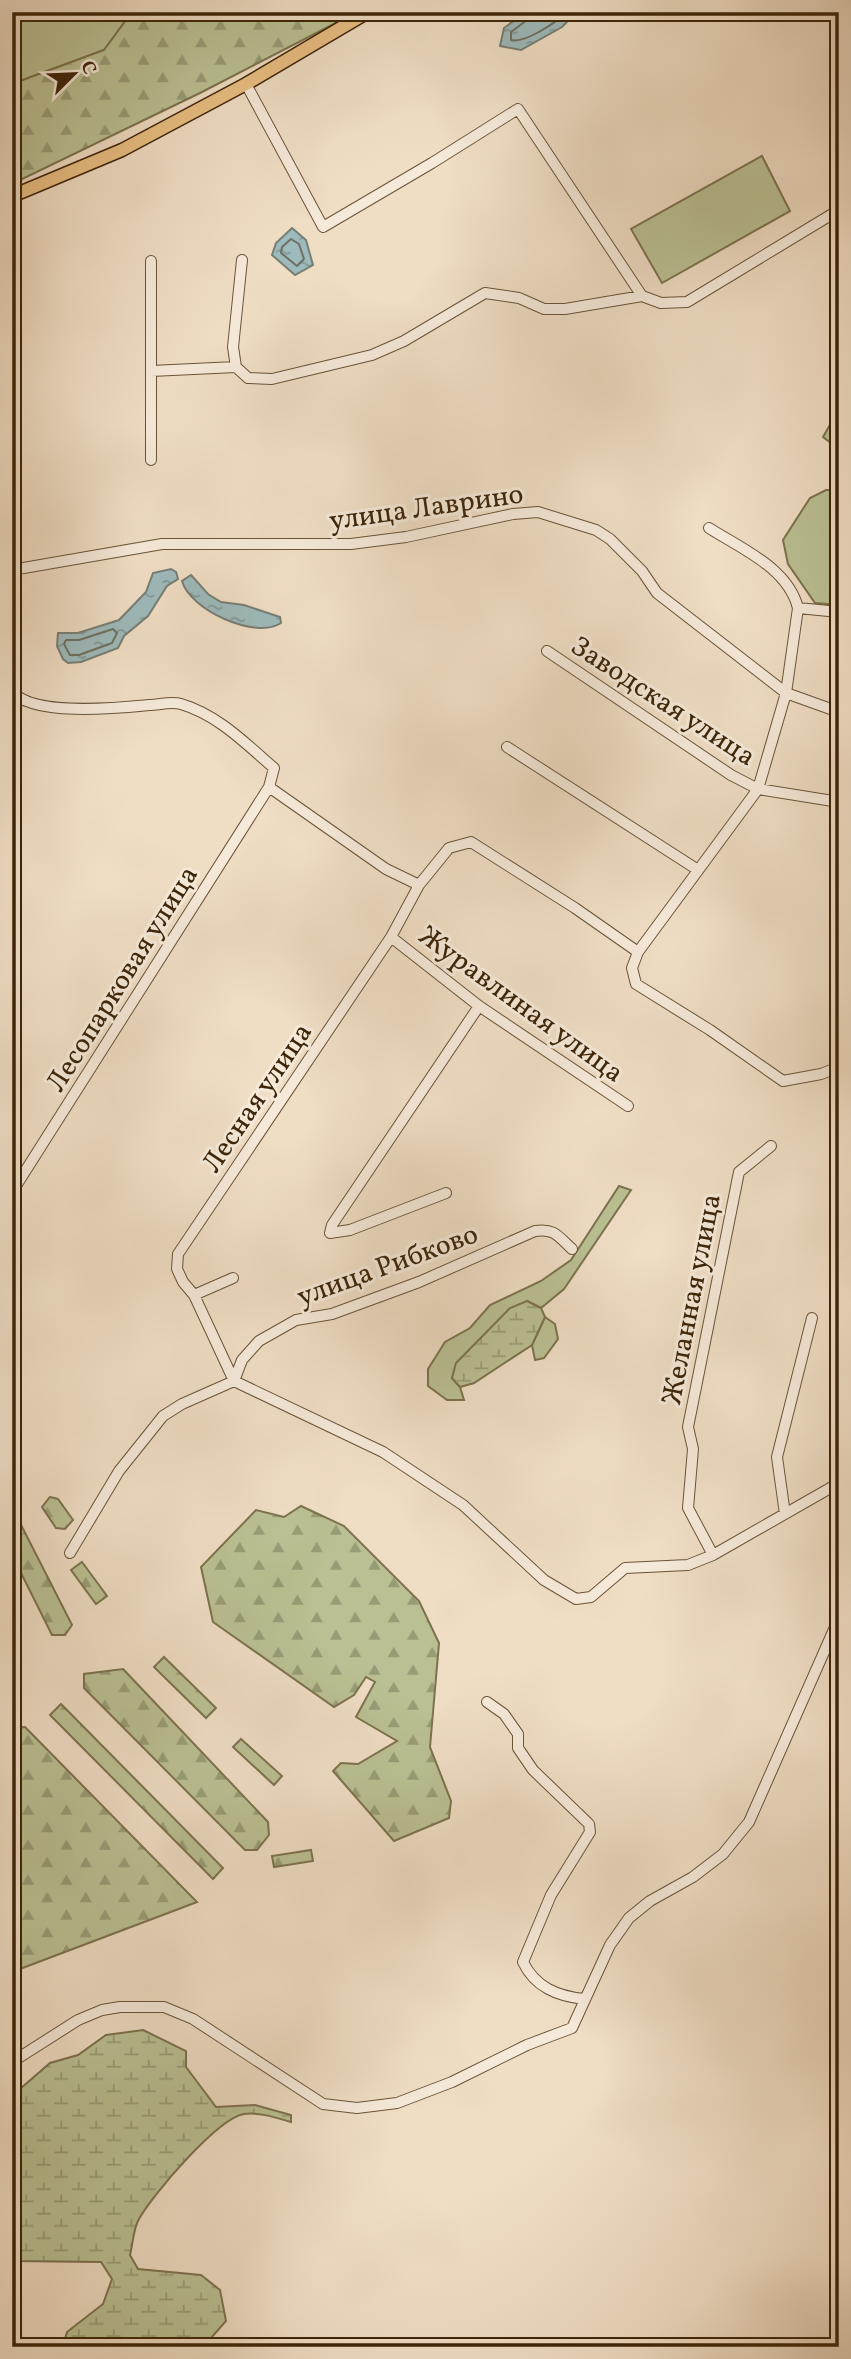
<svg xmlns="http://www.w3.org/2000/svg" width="851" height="2359" font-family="Vollkorn,serif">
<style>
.grass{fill:#bac093;stroke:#7c724e;stroke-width:2}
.forest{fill:url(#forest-firs);stroke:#7c724e;stroke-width:2}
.wetland{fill:url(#wetland-marsh);stroke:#7c724e;stroke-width:2}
.water{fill:url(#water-ripples);stroke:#777e74;stroke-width:2}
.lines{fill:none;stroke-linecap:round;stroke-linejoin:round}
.shore{stroke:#6d7062;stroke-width:2}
.minor-casing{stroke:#6a5338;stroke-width:12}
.major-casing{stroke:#3d2509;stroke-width:15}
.minor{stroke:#f5e9d9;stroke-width:10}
.major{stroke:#e8be82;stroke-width:12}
.labels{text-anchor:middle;stroke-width:6;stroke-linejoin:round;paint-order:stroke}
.street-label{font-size:28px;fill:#3d2509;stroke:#f5e9d9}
</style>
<defs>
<pattern id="forest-firs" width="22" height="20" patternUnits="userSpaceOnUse" patternTransform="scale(1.75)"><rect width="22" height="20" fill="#bac093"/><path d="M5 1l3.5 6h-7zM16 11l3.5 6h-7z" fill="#989c76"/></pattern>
<pattern id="wetland-marsh" width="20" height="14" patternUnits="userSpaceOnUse" patternTransform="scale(1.75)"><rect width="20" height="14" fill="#bac093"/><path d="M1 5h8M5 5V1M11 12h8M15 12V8" fill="none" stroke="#989c76"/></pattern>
<pattern id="water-ripples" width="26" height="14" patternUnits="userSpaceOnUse" patternTransform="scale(1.75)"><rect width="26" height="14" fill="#9dbabc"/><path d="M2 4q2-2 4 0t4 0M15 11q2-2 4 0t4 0" fill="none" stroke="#819797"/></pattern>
</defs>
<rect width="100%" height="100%" fill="#efddc4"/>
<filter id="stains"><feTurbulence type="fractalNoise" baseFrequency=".00286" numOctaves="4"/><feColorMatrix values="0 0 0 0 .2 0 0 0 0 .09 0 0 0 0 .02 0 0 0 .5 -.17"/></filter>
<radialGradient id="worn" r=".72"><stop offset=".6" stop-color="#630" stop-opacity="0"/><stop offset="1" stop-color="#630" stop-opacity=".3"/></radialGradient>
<path class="grass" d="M12 12H56L58 15C83 15 107 12 132 12L104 50 12 84Z
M762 156 790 211 662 283 631 229Z
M839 409V444L836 447 823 437Z
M826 490H839V605L815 603 788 564 783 540 810 498Z
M619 1186 631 1190 564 1289 541 1308 527 1301 452 1378 460 1387 464 1400H447L428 1386V1369L445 1342 470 1328 490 1305 541 1281 571 1260Z
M545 1317 555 1324 558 1339 544 1358 535 1360 532 1345Z"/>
<path class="forest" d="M132 12H357L200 93 12 184V84L104 50Z
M50 1497 58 1499 73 1520 65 1529 56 1528 42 1507Z
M301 1506 344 1526 419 1601 439 1643 430 1747 451 1801 449 1818 394 1841 333 1771 341 1763 358 1764 397 1741 356 1717 375 1682 366 1677 354 1695 334 1707 213 1622 201 1567 256 1510 284 1517Z
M12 1511 15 1513 72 1625 65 1635H52L12 1555Z
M82 1562 107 1596 96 1604 71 1570Z
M164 1657 216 1708 206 1718 154 1667Z
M123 1669 268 1822 269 1835 257 1850H245L84 1688V1674Z
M61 1704 223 1868 213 1879 50 1715Z
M25 1727 197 1902 12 1972V1728Z
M241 1739 282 1776 274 1785 233 1747Z
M311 1850 313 1861 274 1867 272 1856Z"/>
<path class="wetland" d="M527 1301 541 1308 545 1317 532 1345 474 1383 460 1387 452 1378 456 1363 510 1308Z
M143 2030 186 2051V2067L216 2107 255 2105 291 2115V2122C277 2118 260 2112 244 2114 218 2118 152 2195 139 2219 133 2229 133 2244 130 2255L138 2269 201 2275 220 2290 226 2321 204 2346 69 2347 64 2342 67 2332 103 2304 112 2279 101 2262 12 2261V2096L50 2063 78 2055 106 2035Z"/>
<path class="water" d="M526 12H577L562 27 521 50 500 46 504 28Z
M292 228 306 240 313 265 295 275 272 255 276 243Z
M171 569 176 572 178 579 167 586 148 616 124 636 118 648 81 662 68 663 63 659 57 646 58 633H78L119 620 146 592 153 573Z
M191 575 208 594 221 602 244 605 280 617 281 623C256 640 190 610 182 581Z"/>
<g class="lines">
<path class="shore" d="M529 12 527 20 511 32V40C524 44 557 22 567 12
M291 239 299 244 304 259 297 266 281 253 282 247Z
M113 629 117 633 112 643 79 655H70L64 644 66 640H79Z"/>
<defs>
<path id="minor" d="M246 84 323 227 432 163 518 109 642 296
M151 261V460
M236 367 248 378 272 379 372 355 404 341 485 293 519 298 544 309H565L642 296 661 303 687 302 839 210
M236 367 233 347 242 260
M151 371 236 367
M709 528C742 549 788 568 798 608L839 612
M12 570 162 544H351L406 537 513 514 538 512 596 530 610 539 642 571 657 593 786 693 839 712
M798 608 786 693 758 789 638 952 632 968 636 984 710 1030 783 1081 821 1074 839 1067
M547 651 731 775 758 789 839 802
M12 691C32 717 118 708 149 705 159 705 171 701 181 704 218 715 245 743 274 768L269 787 386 869 419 885
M507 747 698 870
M12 752 17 697
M391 937 479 1006 628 1106
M638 952 575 908 471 842 449 848 419 885 391 937 178 1254 177 1269 183 1282 194 1295 234 1381 383 1452 463 1505 544 1580 576 1599 591 1597 625 1568 688 1565 713 1555 839 1483
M12 1192 269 787
M446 1193 350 1230 330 1233 332 1225 479 1006
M194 1295 233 1278
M785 1514 777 1457 812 1318
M70 1553 119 1471 163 1416 182 1404 234 1381 242 1360 259 1341 296 1320 332 1314 419 1282 535 1231C554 1228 558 1236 572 1249
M713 1555 688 1508 693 1449 688 1427 739 1172 771 1146
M487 1702 504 1714 518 1734V1748L533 1770 589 1824 590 1832 551 1895 523 1962C535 1987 557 1996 584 1999
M12 2062 78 2020 102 2010 120 2007H164L193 2019 323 2104 357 2108 397 2103 452 2082 527 2045 572 2028 610 1945 629 1918 650 1901 693 1877 723 1854 749 1822 839 1618"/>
<path id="major" d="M12 196 122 150 246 84 368 12"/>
</defs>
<use href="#minor" class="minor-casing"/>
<use href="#major" class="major-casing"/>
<use href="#minor" class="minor"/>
<use href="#major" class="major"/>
</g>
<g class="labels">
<g class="street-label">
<text transform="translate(426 506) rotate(-8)" y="10">улица Лаврино</text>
<text transform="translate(664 700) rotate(33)" y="10">Заводская улица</text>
<text transform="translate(121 978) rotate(-58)" y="10">Лесопарковая улица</text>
<text transform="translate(522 1003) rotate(36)" y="10">Журавлиная улица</text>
<text transform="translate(256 1097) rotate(-56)" y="10">Лесная улица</text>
<text transform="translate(387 1264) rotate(-20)" y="10">улица Рибково</text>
<text transform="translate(690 1299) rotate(-79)" y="10">Желанная улица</text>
</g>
</g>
<rect width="851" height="2359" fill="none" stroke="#efddc4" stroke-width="42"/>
<rect x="14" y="14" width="823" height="2331" fill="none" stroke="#3d2509" stroke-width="3.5"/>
<rect x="21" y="21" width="809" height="2317" fill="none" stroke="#3d2509" stroke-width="2"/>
<g transform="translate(74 74) rotate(66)" stroke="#f5e9d9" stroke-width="5" paint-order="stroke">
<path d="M0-5L12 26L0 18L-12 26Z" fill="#3d2509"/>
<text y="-10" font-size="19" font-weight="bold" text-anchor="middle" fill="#3d2509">С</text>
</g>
<rect width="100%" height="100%" filter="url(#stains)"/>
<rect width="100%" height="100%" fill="url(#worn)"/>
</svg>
